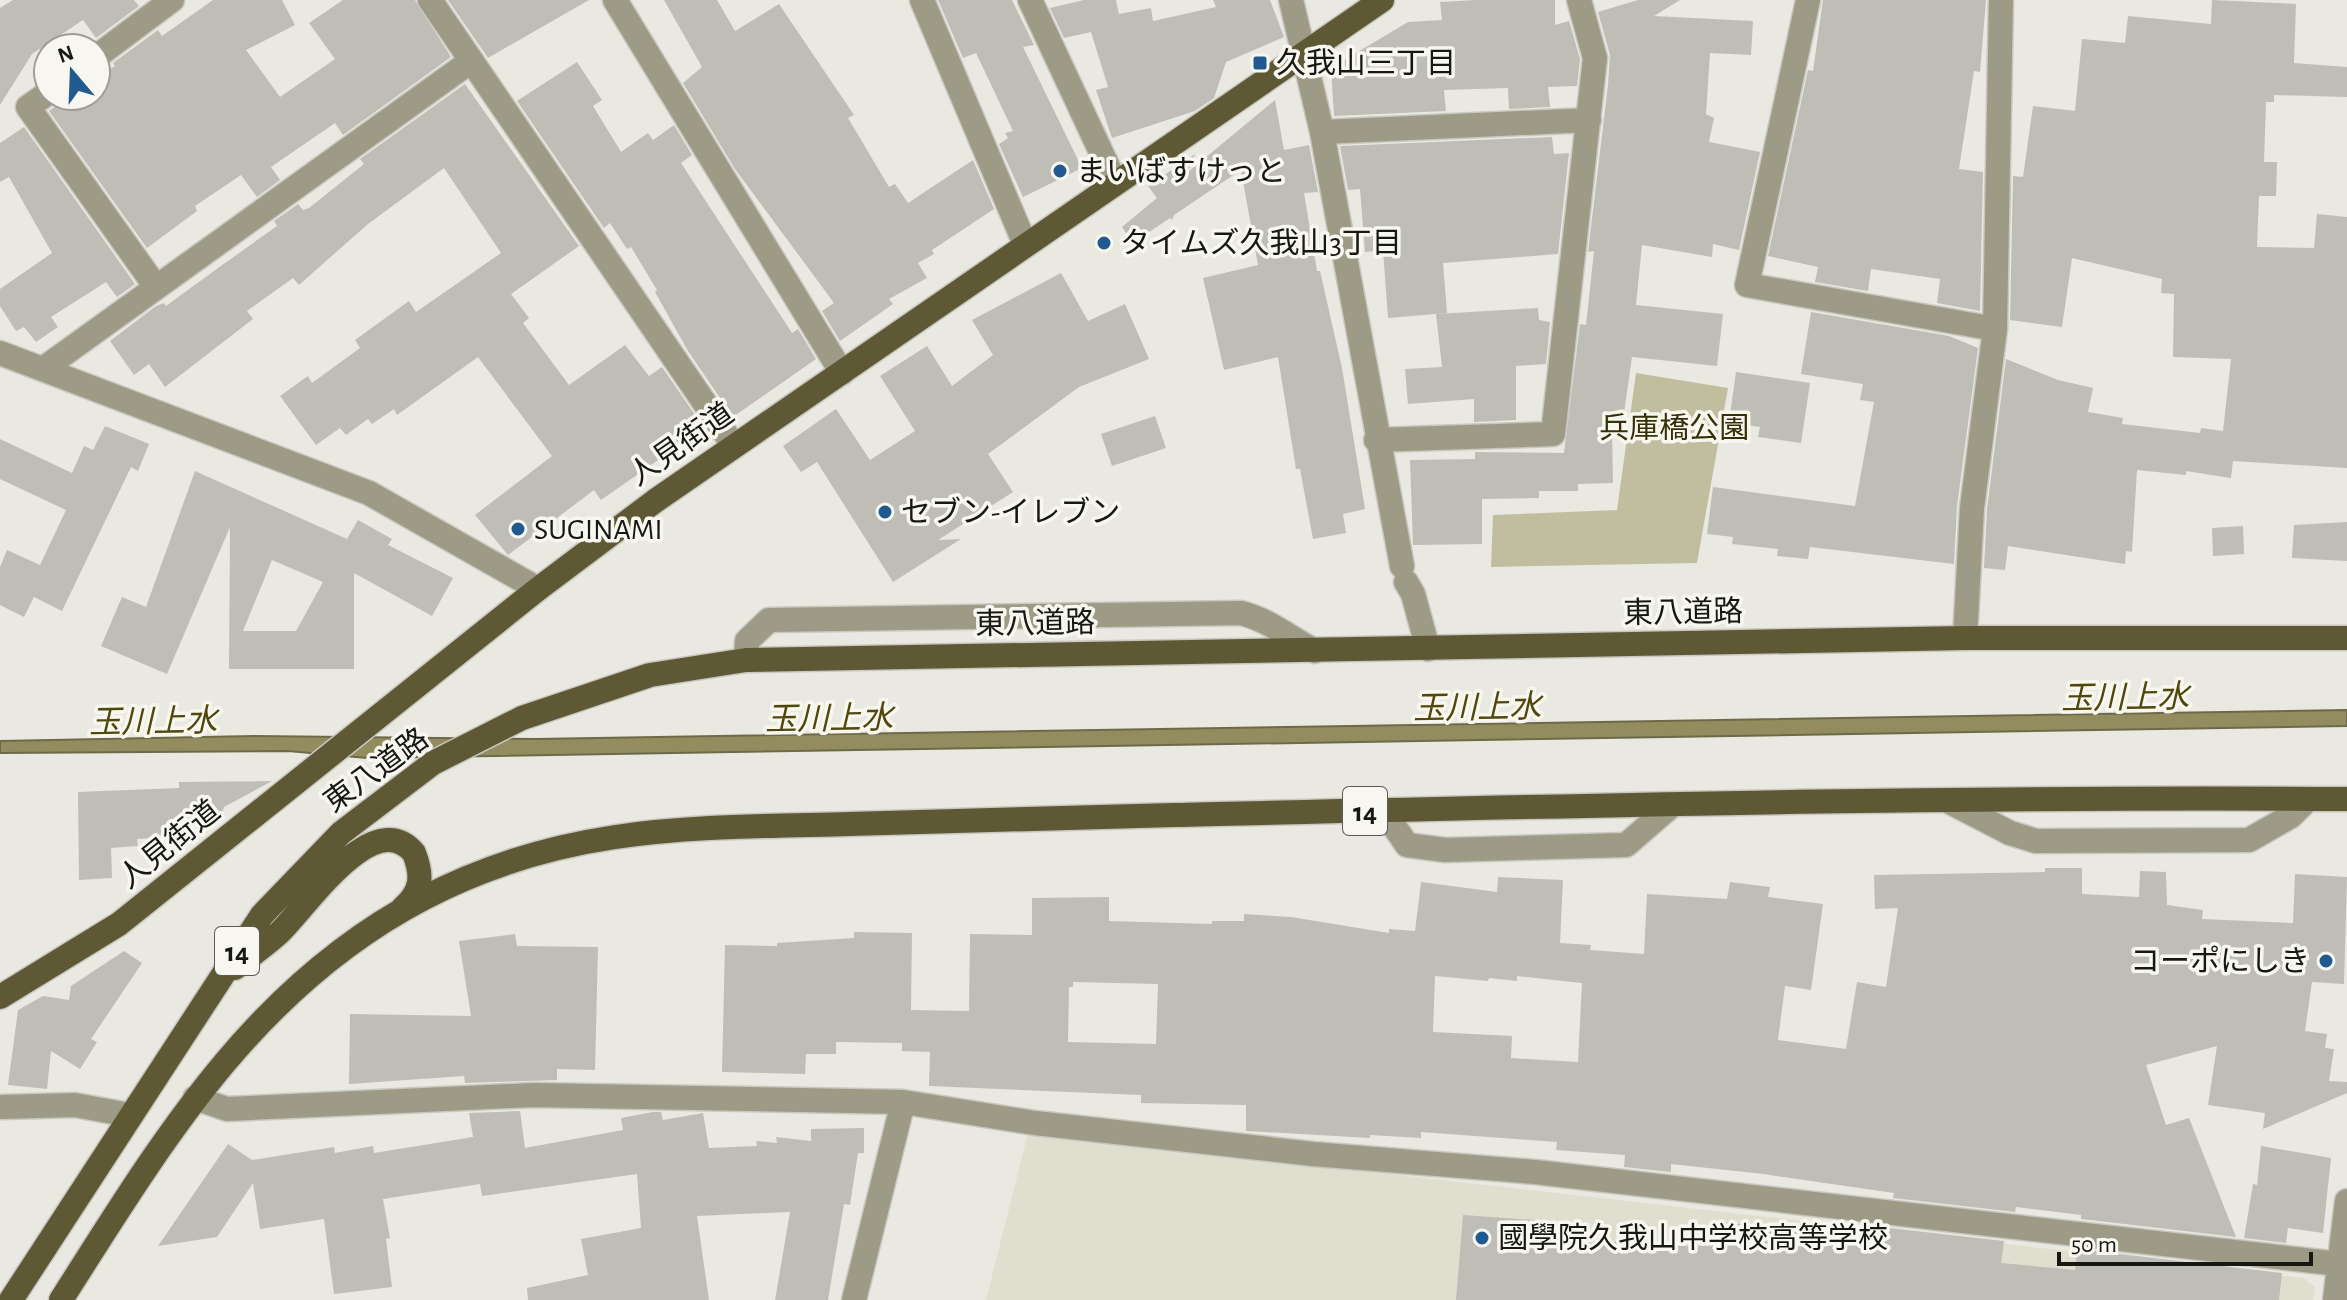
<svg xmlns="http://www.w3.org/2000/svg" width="2347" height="1300" font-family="'Alegreya Sans','Noto Sans JP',sans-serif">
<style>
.built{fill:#e0dece}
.green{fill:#c1bea0}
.water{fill:#938c5f;stroke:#6e6948;stroke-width:2}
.building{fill:#bebdb6;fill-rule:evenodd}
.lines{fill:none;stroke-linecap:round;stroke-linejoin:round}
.street-casing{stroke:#c8c7c0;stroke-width:27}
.primary-casing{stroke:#c8c7c0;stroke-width:27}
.street{stroke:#9d9a86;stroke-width:24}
.primary{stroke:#5e5934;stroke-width:24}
.poi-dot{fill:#215a91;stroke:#f8f7ef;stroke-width:3}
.labels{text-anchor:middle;stroke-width:7;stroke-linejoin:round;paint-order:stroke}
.shield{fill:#f8f7ef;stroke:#5a5a56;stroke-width:2}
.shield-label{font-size:28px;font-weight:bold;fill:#171714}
.poi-label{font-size:30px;fill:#171714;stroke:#f8f7ef;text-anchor:start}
.park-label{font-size:30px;fill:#353008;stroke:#f8f7ef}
.street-label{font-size:30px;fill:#171714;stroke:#f8f7ef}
.water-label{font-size:32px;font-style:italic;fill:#4f470c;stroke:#f8f7ef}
</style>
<rect width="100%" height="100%" fill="#eae9e1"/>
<path class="built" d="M1028 1133 2304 1278 2315 1287 2313 1300H986Z"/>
<path class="green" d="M1636 373 1728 388 1697 563 1491 567 1493 515 1617 510Z"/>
<path class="water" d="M2347 710V726L367 758 288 751 0 753V741L254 736 535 739Z"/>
<path class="building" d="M13 0H134L139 6 96 38 83 20 32 54 0 105V8Z
M213 0H282L295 25 246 50 280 97 335 59 309 23 343 0H415L451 57 343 135 335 123 271 167 280 180 257 197 241 175 195 206 197 211 147 248 49 111 70 96H96V78L115 66 113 63 158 30 162 36Z
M448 0H589L488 58Z
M664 0H717L735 31 779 4 854 115 848 118 889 187 895 184 908 203 973 160 994 209 932 250 934 254 918 263 927 278 889 299 893 304 840 341 822 311 834 303 735 169 683 83 702 67Z
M938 0H1012L1034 45 1023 47 1082 168 1023 197 999 144 1008 138 1005 133 1013 131 976 53 963 58Z
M1084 0H1116L1119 14 1151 8 1153 21 1216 7 1213 0H1270L1284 37 1226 62 1214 98 1195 111 1112 138 1096 90 1108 87 1091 32 1064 38 1050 8Z
M1477 0H1555V25L1569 21 1580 59 1577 86 1548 87 1550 107 1509 109 1508 88 1444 90 1446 111 1334 116 1331 68 1408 22 1442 20 1440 2Z
M1638 0H1680L1654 16 1753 21 1751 55 1710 53 1706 114 1714 118 1709 142 1760 152 1739 250 1713 244 1712 257 1642 245 1636 305 1723 314 1717 366 1632 357 1622 427 1612 426 1613 483 1578 484V491H1539V498L1482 499V544L1413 545 1410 460 1475 459V452L1564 453 1580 324 1586 325 1594 251 1588 252 1608 85 1610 55 1598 12Z
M1823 0H1986L1980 72 1974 71 1959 169 1983 172 1980 311 1937 303 1940 279 1871 269 1868 291 1815 282 1818 267 1768 256 1808 70 1813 71Z
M2212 0 2296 4 2294 63 2347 67V97L2274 95V102H2266L2264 162H2277L2276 196H2259L2257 247 2314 248 2317 214 2347 217V468L2233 461 2231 478 2186 471V475L2137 470 2132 552 2126 551 2125 564 2008 546 2005 570 1984 568 1987 509 2006 359 2058 380 2093 388 2088 412 2123 418 2122 424 2200 433 2201 428 2223 431 2231 359 2173 357 2174 294 2161 293 2162 279 2072 258 2062 327 2010 320 2013 176 2023 177 2033 106 2075 111 2082 39 2125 43 2128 16 2211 24Z
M577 62 602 100 593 106 621 152 648 133 653 140 674 125 692 155 681 163 792 333 798 329 816 359 733 417 688 351 655 292 657 290 631 247 627 249 610 223 604 228 517 101Z
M465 84 579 246 511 294 529 318 523 323 569 385 625 345 649 376 662 367 704 428 601 500 594 490 508 555 475 515 552 456 478 357 397 415 394 409 372 424 368 419 346 435 340 428 316 445 280 396 308 376 312 383 360 348 355 340 409 301 416 312 501 253 444 168 368 224 299 285 293 278 247 311 253 319 165 387 149 364 134 375 110 341 156 306 164 303 166 306 218 268 277 226 274 221 298 204 303 210 309 208 364 164 360 159Z
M1275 100 1284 150 1309 145 1318 192 1304 193 1317 271H1320L1342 368 1365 509 1343 514 1346 533 1313 539 1300 469H1296L1278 357 1224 370 1203 278 1258 265 1241 170 1174 215 1172 220 1170 218 1133 243 1122 227 1157 198 1148 186 1195 154 1188 172Z
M24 127 135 284 117 297 106 282 51 317 58 327 36 342 24 327 16 331 0 306V289L52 253 9 177 0 182V143Z
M1552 137 1554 154 1569 153 1558 254 1443 263 1447 313 1388 318 1383 250 1365 252 1360 189 1348 190 1340 146Z
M1061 273 1088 321 1125 304 1149 359 1079 387 988 454 1013 492 938 540 961 539 893 582 817 462 801 472 783 446 836 409 870 460 915 431 880 376 927 346 952 386 993 355 972 320Z
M1538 308 1539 320 1550 322 1546 364 1516 366V420L1474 422V399L1408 404 1405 369 1442 367 1436 314Z
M1811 312 1949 336 1978 348 1957 506 1954 564 1810 547 1808 559 1777 556 1778 549 1732 544 1733 537 1707 534 1713 487 1855 506 1874 402 1860 400 1863 384 1801 374Z
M1736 372 1810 383 1801 443 1758 437 1760 427 1729 422Z
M1155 416 1166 448 1112 466 1101 434Z
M105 426 149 444 138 471 131 467 62 611 34 597 24 617 0 605V567L7 550 40 565 66 510 0 479V439L72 473 84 446 93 450Z
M195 471 347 539 358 520 392 539 388 545 453 578 432 616 354 573V669H229L230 527 167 674 101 646 122 597 146 607ZM272 560 323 582 296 631H243Z
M2347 522V561L2292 558 2294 525Z
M2243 526 2244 554 2213 556 2212 528Z
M272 781 224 807 222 813H209V825L172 826 173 837 137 839 138 846 111 848 112 878 79 880 78 792 179 788V782Z
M2045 868H2082V894L2139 897 2140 871 2166 872 2167 905 2203 910 2202 919 2293 923 2295 874 2347 877 2344 984 2312 982 2305 1031 2327 1034 2325 1048 2334 1049 2329 1081 2347 1082V1093L2263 1129 2265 1113 2208 1105 2217 1046 2146 1065 2166 1125 2189 1118 2236 1237 2081 1219V1215L2016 1207 2015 1212 1893 1198 1894 1193 1763 1174 1671 1164V1172L1624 1167 1625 1155 1556 1150 1557 1142 1421 1132V1138L1370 1135V1138L1246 1131V1105L1141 1103V1095L929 1086 930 1052 902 1051V1043L836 1042V1054H806L805 1074 722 1072 725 945 777 946V943L854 938V932L912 933 911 1010 969 1011 970 934 1032 935V898L1109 897V921L1212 924V921H1244V914L1291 917 1389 933V929L1415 931 1421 882 1497 892 1498 877 1563 880 1560 943 1591 945 1590 950 1644 954 1647 894 1727 899 1730 882 1770 887 1768 897 1823 904 1811 990 1785 986 1778 1040 1846 1049 1857 982 1886 987 1898 908 1875 909 1874 875 2045 872ZM1435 976 1488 981 1489 978 1517 981V976L1582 983 1578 1062 1511 1058 1512 1036 1433 1032ZM1073 982 1158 984 1156 1044 1068 1042 1069 987H1073Z
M515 934 517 946 598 947 595 1070 557 1069V1080L465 1083 464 1076 349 1084 350 1014 471 1016 459 941Z
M124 951 142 963 91 1039 97 1042 80 1069 51 1051 47 1089 8 1085 18 1010 43 996 69 1000 71 986Z
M520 1111 525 1148 623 1130 621 1118 653 1112H661L663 1120 703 1113 709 1148 757 1146 756 1141 777 1143 776 1137 811 1141V1129L864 1128V1153H858L850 1205 844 1204 828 1300H775L790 1212 697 1216 709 1300H528L527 1288 588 1275 581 1239 641 1228 637 1174 482 1196 480 1184 383 1199 390 1238 386 1239 392 1287 334 1294 324 1219 260 1229 253 1183 217 1237 158 1246 228 1144 252 1160 334 1147 335 1153 373 1146 374 1153 473 1137 469 1113Z
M2261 1146 2331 1158 2323 1233 2288 1228 2286 1243 2244 1238 2253 1184 2257 1185Z
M1463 1215 1590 1224 1589 1240 1681 1246H1709L1712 1221 1888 1240 1889 1228 2004 1241 2001 1263 2075 1270 2077 1249 2282 1273 2279 1300H1456Z"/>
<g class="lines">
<defs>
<path id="street" d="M430 0 734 446
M615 0 842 373
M922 0 1025 244
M1030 0 1115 182
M1291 0 1322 132 1402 566
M1808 0 1747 285 1995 329
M96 57 172 0
M48 93 28 107 156 287
M1322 132 1589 120
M0 353 369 493 538 589
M43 369 471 61
M1376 440 1553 434 1595 58 1579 0
M1406 582 1413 594 1428 649
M1965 638 1972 508 1995 329 2001 0
M746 660 747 641 769 620 1241 613C1269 620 1290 638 1315 651
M1950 802 2010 833 2036 841 2249 840 2291 816 2308 799
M1383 810 1407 845 1445 850 1626 845 1671 806
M195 1098 227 1109 533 1095 903 1102 1035 1123 1313 1154 1535 1172 2339 1264
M0 1107 75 1105 129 1115
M854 1300 903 1102
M2335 1300 2347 1201"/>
<path id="primary" d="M235 968C250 956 266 945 279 933 306 908 373 804 414 853 423 876 422 891 403 908
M0 997 119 924 538 589 655 501 1382 0
M11 1300 262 915 341 833 433 763 522 718 650 675 746 660 1965 638H2347
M61 1300C161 1143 253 987 424 898 566 824 695 828 849 824 958 821 1066 818 1174 815 1564 806 1956 796 2347 799"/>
</defs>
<use href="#street" class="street-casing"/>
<use href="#primary" class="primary-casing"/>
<use href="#street" class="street"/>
<use href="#primary" class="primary"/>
</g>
<g class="poi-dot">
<rect x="1252" y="55" width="16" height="16" rx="4"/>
<circle cx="1060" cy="171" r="8"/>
<circle cx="1104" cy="243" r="8"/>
<circle cx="885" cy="512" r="8"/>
<circle cx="518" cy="529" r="8"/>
<circle cx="2326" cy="961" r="8"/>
<circle cx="1482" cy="1238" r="8"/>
</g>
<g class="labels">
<g class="shield">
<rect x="1343" y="787" width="44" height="48" rx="6"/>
<rect x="215" y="927" width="44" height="48" rx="6"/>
</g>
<g class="shield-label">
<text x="1365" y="821">14</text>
<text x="237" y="961">14</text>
</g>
<g class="poi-label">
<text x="1276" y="73">久我山三丁目</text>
<text x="1076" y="181">まいばすけっと</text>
<text x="1120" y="253">タイムズ久我山3丁目</text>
<text x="901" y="522">セブン-イレブン</text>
<text x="534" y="539">SUGINAMI</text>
<text x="2310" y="971" text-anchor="end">コーポにしき</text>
<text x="1498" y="1248">國學院久我山中学校高等学校</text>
</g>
<g class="park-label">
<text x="1674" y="438">兵庫橋公園</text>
</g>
<g class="street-label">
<text transform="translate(681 444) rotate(-35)" y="10">人見街道</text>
<text transform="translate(1683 612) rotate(-1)" y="10">東八道路</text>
<text transform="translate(1035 623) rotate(-1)" y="10">東八道路</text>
<text transform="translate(376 770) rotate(-36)" y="10">東八道路</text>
<text transform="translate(169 844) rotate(-39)" y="10">人見街道</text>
</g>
<g class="water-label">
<text transform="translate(2125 697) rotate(-1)" y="11">玉川上水</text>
<text transform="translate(1477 707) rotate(-1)" y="11">玉川上水</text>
<text transform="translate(829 718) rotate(-1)" y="11">玉川上水</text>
<text transform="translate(153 721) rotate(-1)" y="11">玉川上水</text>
</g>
</g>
<g transform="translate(72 72) rotate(341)"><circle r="38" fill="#f8f7ef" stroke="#9e9d97" stroke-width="2"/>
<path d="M0-6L14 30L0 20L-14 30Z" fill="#215a91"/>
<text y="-12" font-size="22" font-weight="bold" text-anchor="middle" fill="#171714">N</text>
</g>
<path d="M2059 1252v12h252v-12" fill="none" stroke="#171714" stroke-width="4"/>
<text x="2071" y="1252" font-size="24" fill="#171714" stroke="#f8f7ef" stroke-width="6" paint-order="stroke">50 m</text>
</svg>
